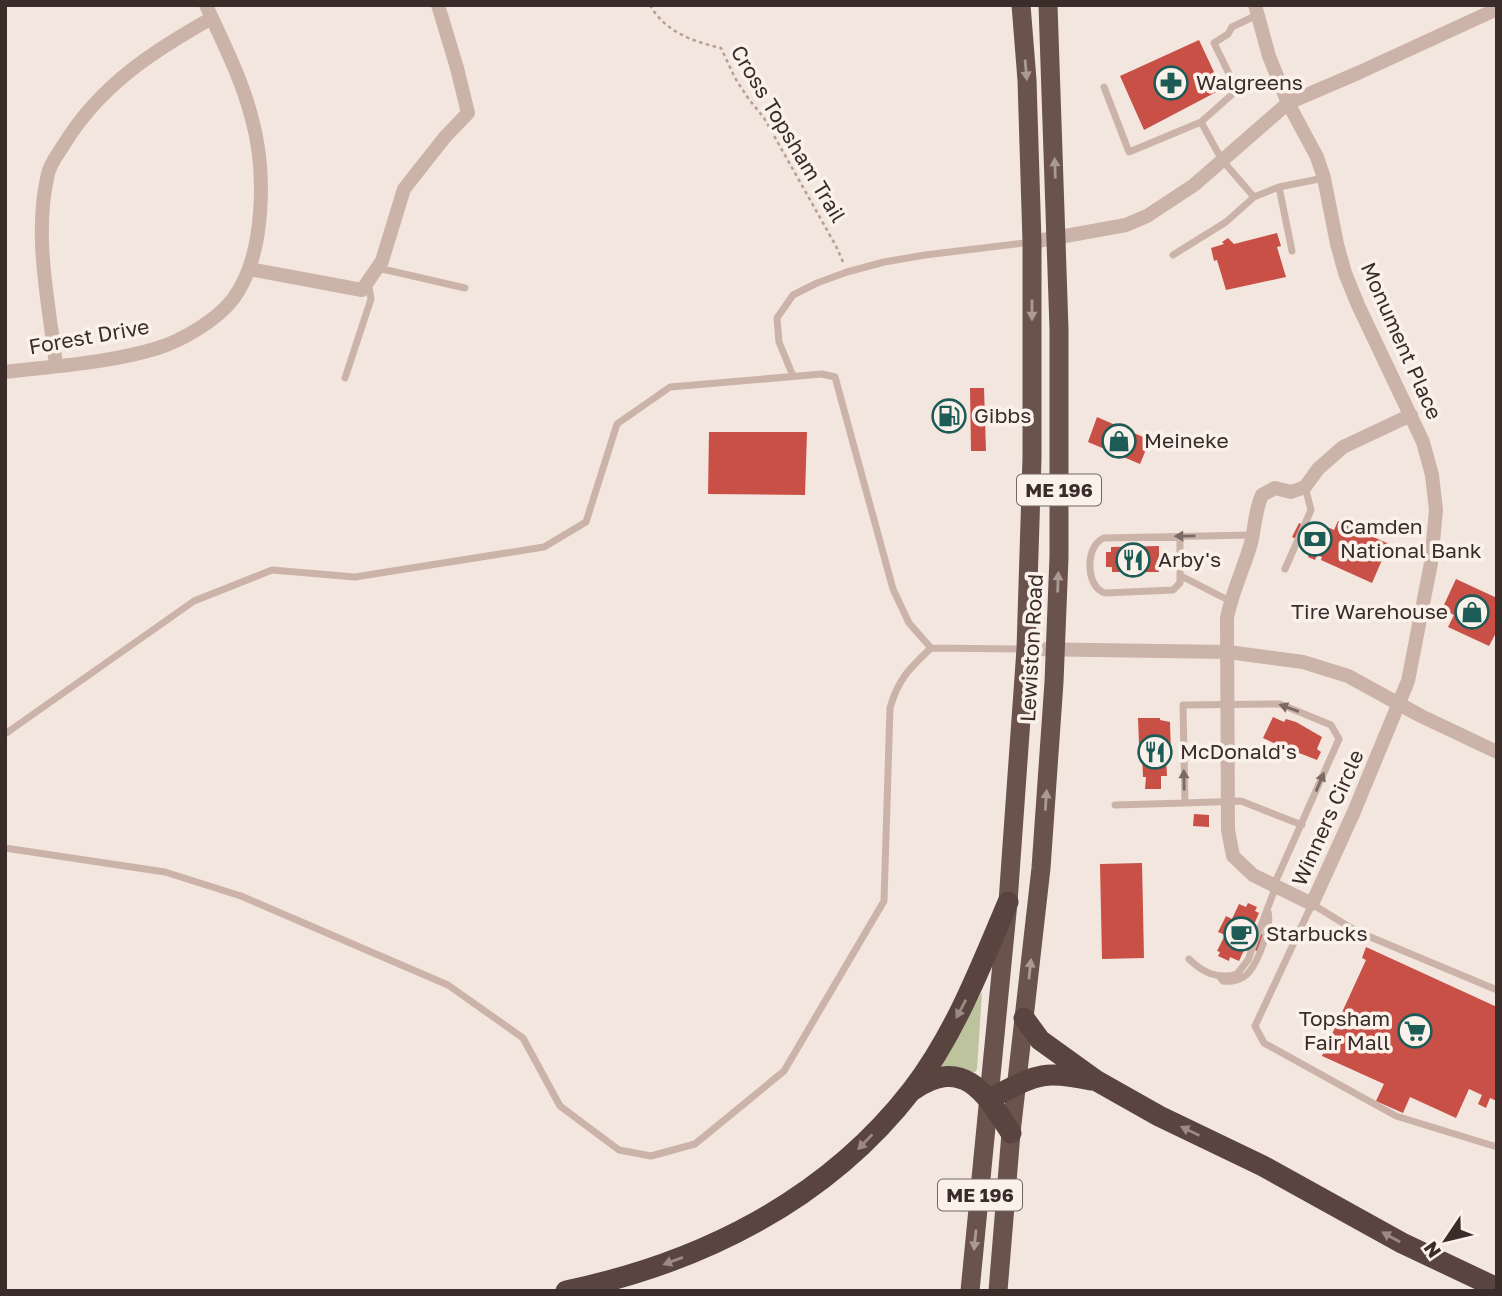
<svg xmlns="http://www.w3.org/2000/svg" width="1502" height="1296" font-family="'Golos Text',sans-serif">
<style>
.green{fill:#bdc39d}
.building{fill:#c95046}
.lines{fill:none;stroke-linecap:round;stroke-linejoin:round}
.path{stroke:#b89d93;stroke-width:2.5;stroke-dasharray:3.5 3.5;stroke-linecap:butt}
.service{stroke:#ccb3a9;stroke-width:7}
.minor{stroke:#ccb3a9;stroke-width:14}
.trunk{stroke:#6a524d;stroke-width:19}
.motorway{stroke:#5a4440;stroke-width:21}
.oneway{fill:#ab9a94}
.oneway2{fill:#7b6963}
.oneway3{fill:#9a8984}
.labels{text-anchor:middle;stroke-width:7;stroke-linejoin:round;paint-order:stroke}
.shield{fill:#fbf1eb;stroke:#736763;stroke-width:2}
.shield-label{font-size:19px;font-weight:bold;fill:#392c29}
.poi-label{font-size:21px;fill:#392c29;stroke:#fbf1eb;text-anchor:start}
.street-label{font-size:21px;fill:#392c29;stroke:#fbf1eb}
</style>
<rect width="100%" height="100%" fill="#f3e6de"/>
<path class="green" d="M982 992 977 1069 975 1072 936 1071Z"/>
<path class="building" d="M1199 40 1222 89 1144 130 1120 76Z
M1277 233 1281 246 1277 247 1286 277 1226 290 1217 260 1214 261 1211 248 1224 244 1222 242 1228 238 1234 244Z
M970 388H984L986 451H971Z
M1097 417 1150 440 1140 464 1088 442Z
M709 432H807L805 495 708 494Z
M1338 521 1389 544 1372 583 1321 560 1322 557 1317 555 1315 560 1308 557 1310 552 1306 550 1308 544 1292 537 1299 523 1315 530 1318 523 1334 530Z
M1159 546V572H1112V567H1106V552H1111V547Z
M1456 579 1497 598V631L1489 646 1448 627 1454 615 1442 609Z
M1273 717 1284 722 1286 719 1296 722 1322 737 1317 749 1321 752 1317 760 1294 751 1295 749 1287 745 1286 749 1263 738Z
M1138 718H1160V720L1170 722 1171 757H1166L1167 776H1161V789H1145L1146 777H1143L1142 755H1139L1142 744H1139Z
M1194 814 1209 815V827L1193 826Z
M1142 863 1144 958 1102 959 1100 864Z
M1248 903 1257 907 1255 911 1259 913 1252 929 1266 936 1259 952 1246 946 1239 961 1230 957 1229 961 1218 956 1220 952 1217 951 1225 935 1218 932 1226 916 1232 919 1239 904 1246 907Z
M1366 947 1497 1007V1101L1490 1098 1486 1108 1478 1104 1482 1095 1469 1089 1456 1118 1410 1097 1403 1113 1376 1101 1384 1084 1322 1056 1366 960 1362 958Z"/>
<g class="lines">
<path class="path" d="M650 5C665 32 694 42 721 48L735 78 748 98 764 118 836 246 843 262"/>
<path class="service" d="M1104 87 1129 152 1201 122
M1279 187 1324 178
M1254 197 1279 187 1292 251
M1173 255 1226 222 1254 197 1222 160 1201 122 1237 90 1214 43 1228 34 1232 27 1257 15
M378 268 465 288
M793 376 779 342 777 318 793 295 817 283 847 272 884 262 925 255 1032 242
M345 378 371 299 368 282
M1180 537V583L1173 590 1105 593C1085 587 1085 545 1104 538L1252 535
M1285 569 1311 510 1305 487
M1181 576 1230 601
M931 648 1025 649
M5 734 194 601 272 570 355 577 544 547 586 522 617 424 670 387 822 374 835 377 893 589 909 623 931 648C910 668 898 679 890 708L884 901 784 1071 695 1144 651 1156 619 1150 560 1106 523 1038 448 985 241 896 165 872 5 848
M1185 803 1241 801 1302 825
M1115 805 1185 803 1183 705 1280 704 1331 725 1339 739 1274 885
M1189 959C1202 972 1217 980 1237 974L1248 960 1276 886
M1219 976 1223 981C1232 982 1243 980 1249 972 1258 962 1272 925 1268 912
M1497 990 1356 931 1312 904 1255 1026 1264 1043 1396 1116 1497 1147"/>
<path class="minor" d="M1255 5 1269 56 1288 103 1317 157 1324 178 1337 244 1345 273 1358 305 1423 442 1432 475 1436 510 1431 563 1408 681 1353 814 1312 904 1253 875 1233 856 1228 830 1227 618C1232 592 1244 568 1251 543 1255 527 1255 510 1262 495L1275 488 1291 492 1305 487 1318 469 1343 447 1411 415
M1032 242 1126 225 1147 216 1194 185 1288 103 1358 73 1497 9
M249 269 362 290 382 261 404 189 445 137 468 113 457 68 438 5
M56 365C49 303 33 236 48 174 50 164 58 154 63 146 99 86 153 51 212 18
M5 372C56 366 109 363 158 348 183 340 217 320 233 299 266 255 266 170 252 119 242 79 223 43 206 5
M1026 649 1228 652 1303 662 1348 676 1421 716 1497 752"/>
<path class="trunk" d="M970 1291 1008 902 1026 649 1032 458V242L1027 80 1021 5
M998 1291 1011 1133 1041 868 1054 682 1059 557V329L1048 5"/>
<path class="motorway" d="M1024 1018 1040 1040 1097 1081 1159 1116 1263 1166 1402 1243 1497 1288
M913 1090C964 1055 986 1094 1011 1133
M989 1099C1035 1076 1039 1069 1091 1080
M566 1291C700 1263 826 1201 912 1090 955 1034 981 966 1008 902"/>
</g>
<defs><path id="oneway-solid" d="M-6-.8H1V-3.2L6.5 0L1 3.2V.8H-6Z" transform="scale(1.75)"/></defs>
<g class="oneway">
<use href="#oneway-solid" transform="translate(1026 70) rotate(85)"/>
<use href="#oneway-solid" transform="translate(1055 168) rotate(-92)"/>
<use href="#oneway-solid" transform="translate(1032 310) rotate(90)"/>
<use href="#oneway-solid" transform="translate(1058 582) rotate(-88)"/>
<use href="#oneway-solid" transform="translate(1046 800) rotate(-86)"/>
<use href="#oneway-solid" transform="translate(1030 969) rotate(-84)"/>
<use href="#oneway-solid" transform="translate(975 1240) rotate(96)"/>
</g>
<g class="oneway2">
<use href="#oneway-solid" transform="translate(1185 536) rotate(179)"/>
<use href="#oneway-solid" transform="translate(1289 708) rotate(-160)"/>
<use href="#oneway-solid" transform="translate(1184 780) rotate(-91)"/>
<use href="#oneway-solid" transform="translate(1320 782) rotate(-67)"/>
</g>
<g class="oneway3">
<use href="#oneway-solid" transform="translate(961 1009) rotate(118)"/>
<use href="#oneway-solid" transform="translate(1190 1131) rotate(-154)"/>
<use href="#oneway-solid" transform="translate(865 1142) rotate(134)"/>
<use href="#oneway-solid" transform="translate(1391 1237) rotate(-151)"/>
<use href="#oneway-solid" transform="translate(673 1261) rotate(160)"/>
</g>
<defs>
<symbol id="pharmacy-ring" viewBox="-11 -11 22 22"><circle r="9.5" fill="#fbf1eb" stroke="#1d5c56" stroke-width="1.5"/><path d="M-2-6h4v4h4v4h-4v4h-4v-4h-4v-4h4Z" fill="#1d5c56"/></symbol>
<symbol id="fuel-ring" viewBox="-11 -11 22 22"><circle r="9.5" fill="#fbf1eb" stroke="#1d5c56" stroke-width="1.5"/><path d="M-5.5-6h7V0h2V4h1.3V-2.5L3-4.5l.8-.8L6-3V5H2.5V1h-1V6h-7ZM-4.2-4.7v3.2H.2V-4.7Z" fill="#1d5c56"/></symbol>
<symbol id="shop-ring" viewBox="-11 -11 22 22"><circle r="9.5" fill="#fbf1eb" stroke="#1d5c56" stroke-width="1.5"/><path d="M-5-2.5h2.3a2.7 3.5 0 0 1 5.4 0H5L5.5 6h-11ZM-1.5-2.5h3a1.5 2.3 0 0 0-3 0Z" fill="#1d5c56"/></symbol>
<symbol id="bank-ring" viewBox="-11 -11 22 22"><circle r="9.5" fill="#fbf1eb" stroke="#1d5c56" stroke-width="1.5"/><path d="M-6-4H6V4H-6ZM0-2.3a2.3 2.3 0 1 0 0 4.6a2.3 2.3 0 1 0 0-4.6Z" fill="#1d5c56"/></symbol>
<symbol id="restaurant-ring" viewBox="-11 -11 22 22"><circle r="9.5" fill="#fbf1eb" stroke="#1d5c56" stroke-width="1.5"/><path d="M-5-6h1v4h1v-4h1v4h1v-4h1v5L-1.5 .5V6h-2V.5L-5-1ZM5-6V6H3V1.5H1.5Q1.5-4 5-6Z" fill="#1d5c56"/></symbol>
<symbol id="cafe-ring" viewBox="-11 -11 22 22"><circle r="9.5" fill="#fbf1eb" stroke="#1d5c56" stroke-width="1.5"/><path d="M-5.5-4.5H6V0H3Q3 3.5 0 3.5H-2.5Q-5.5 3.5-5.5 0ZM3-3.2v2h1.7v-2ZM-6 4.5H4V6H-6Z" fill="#1d5c56"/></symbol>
<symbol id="supermarket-ring" viewBox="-11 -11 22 22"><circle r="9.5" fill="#fbf1eb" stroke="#1d5c56" stroke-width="1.5"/><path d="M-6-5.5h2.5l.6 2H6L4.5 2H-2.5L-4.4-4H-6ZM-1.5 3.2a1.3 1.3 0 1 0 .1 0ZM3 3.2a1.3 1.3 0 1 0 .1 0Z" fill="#1d5c56"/></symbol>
</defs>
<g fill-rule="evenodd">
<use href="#pharmacy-ring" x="1152" y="64" width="38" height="38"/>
<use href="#fuel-ring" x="930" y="397" width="38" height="38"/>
<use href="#shop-ring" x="1100" y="422" width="38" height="38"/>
<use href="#bank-ring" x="1296" y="520" width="38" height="38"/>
<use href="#restaurant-ring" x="1114" y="541" width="38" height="38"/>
<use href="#shop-ring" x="1453" y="593" width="38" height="38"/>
<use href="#restaurant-ring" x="1136" y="733" width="38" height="38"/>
<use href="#cafe-ring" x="1222" y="915" width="38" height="38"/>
<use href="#supermarket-ring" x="1396" y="1012" width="38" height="38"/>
</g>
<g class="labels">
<g class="shield">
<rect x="1017" y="474.5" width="84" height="31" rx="5"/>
<rect x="938" y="1179.5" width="84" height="31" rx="5"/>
</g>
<g class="shield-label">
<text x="1059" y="497">ME 196</text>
<text x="980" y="1202">ME 196</text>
</g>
<g class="poi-label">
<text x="1196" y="90">Walgreens</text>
<text x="974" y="423">Gibbs</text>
<text x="1144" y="448">Meineke</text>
<text x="1340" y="534">Camden<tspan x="1340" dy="24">National Bank</tspan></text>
<text x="1158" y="567">Arby's</text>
<text x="1448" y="619" text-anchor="end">Tire Warehouse</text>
<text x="1180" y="759">McDonald's</text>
<text x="1266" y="941">Starbucks</text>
<text x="1390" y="1026" text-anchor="end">Topsham<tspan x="1390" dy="24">Fair Mall</tspan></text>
</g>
<g class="street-label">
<text transform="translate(788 134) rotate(59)" y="7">Cross Topsham Trail</text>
<text transform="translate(89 337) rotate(-10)" y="7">Forest Drive</text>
<text transform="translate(1401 341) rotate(66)" y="7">Monument Place</text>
<text transform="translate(1032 648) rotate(-87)" y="7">Lewiston Road</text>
<text transform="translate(1328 818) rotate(-66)" y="7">Winners Circle</text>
</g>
</g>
<rect width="1502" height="1296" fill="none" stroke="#392c29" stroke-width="14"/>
<g transform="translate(1446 1240) rotate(235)" stroke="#fbf1eb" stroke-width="5" paint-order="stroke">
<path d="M0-5L12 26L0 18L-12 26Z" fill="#392c29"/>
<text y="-10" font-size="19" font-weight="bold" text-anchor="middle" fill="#392c29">N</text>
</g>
</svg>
